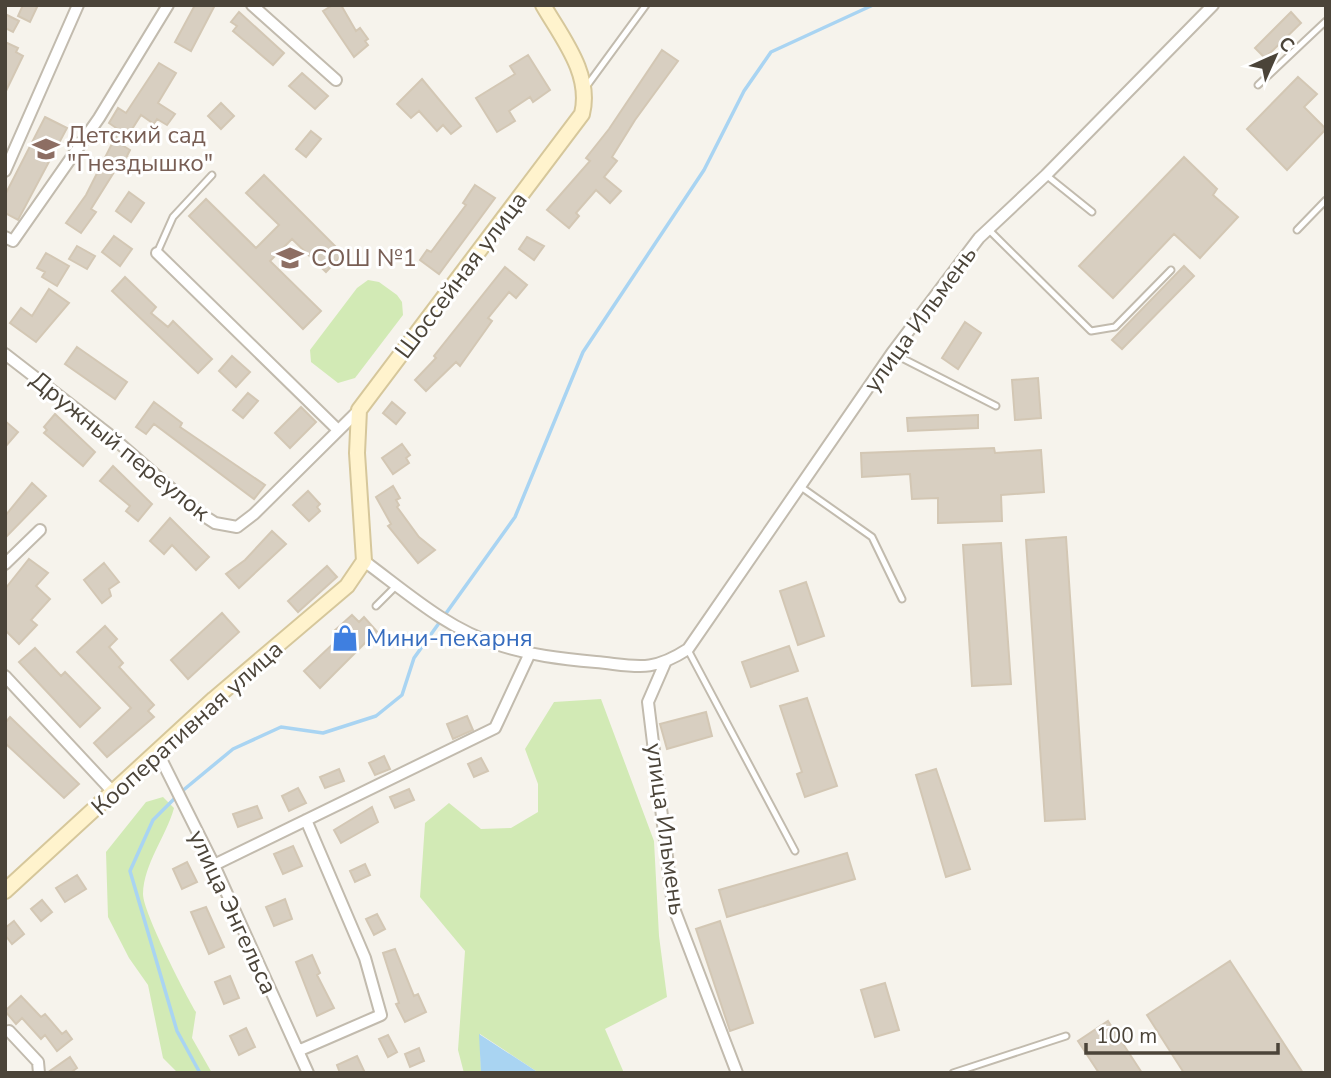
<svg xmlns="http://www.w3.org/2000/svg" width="1331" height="1078" font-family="'Nunito Sans',sans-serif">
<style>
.green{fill:#d2eab5}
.water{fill:#a9d4f2}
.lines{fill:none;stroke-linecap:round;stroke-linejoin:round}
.stream{stroke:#a9d4f2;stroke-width:3.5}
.building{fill:#d8cfc1;stroke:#d3c7b4;stroke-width:2}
.lane-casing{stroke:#c2bbae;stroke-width:9}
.street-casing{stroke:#c2bbae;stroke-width:14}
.secondary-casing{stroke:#d6c79b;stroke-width:18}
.lane{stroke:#fff;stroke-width:5}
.street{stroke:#fff;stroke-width:10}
.secondary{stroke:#fff3cd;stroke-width:14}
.labels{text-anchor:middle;stroke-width:6;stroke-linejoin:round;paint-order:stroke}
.education-label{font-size:24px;fill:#785e54;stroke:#fff;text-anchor:start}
.street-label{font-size:24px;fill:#4b4439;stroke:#fff}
.shop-label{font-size:24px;fill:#366cbe;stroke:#fff;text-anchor:start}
</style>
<rect width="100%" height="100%" fill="#f6f3ec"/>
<path class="green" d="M368 280 379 282 397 295 402 302 403 315 355 378 338 383 311 362 310 350 357 288Z
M601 699 654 841 659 936 667 997 605 1029 624 1073H539L480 1034 481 1073H464L458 1050 465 951 420 897 425 823 449 803 481 829 511 828 538 812V784L525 749 554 702Z
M163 797 174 808C166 837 144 863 143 894 143 912 185 994 196 1012L192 1038 212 1073H178L163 1058 148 985 129 958 108 917 106 852 146 802Z"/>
<path class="water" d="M479 1034 539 1073H481Z"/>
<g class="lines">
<path class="stream" d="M181 792 233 749 281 727 323 733 376 716 402 695 414 658 515 517 583 352 704 170 744 91 771 52 873 5
M176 797 153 820 130 871 177 1031 200 1073"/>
</g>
<path class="building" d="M23 5H38L30 22 18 16Z
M195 5H215L191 51 175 42Z
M333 5H341L356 31 360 28 368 39 365 41 368 45 354 57 323 11Z
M239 12 284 53 273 65 233 31 237 26 231 22Z
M1291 12 1301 23 1265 58 1255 48Z
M5 14 19 21 13 32 5 28Z
M5 42 18 48 16 52 23 56 5 93Z
M662 50 678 61 635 120 612 157 617 161 604 177 621 191 610 203 596 190 576 213 579 216 569 228 547 210 590 161 586 158 609 129Z
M528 55 550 90 533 102 530 97 509 111 515 121 497 132 476 98 515 74 510 66Z
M159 63 176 73 158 103 175 114 167 125 157 119 154 124 141 115 122 145 130 150 127 156 130 158 122 172 116 169 91 209 96 212 81 233 66 223 86 195 119 130 109 123 118 108 126 113Z
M302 73 328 96 315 109 289 86Z
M1298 77 1317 94 1304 107 1326 129 1287 170 1247 129Z
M422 79 461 126 451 134 443 125 437 131 419 111 411 118 397 104Z
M221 103 234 116 221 129 208 116Z
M45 117 67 128 18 220 5 213V195Z
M311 131 321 139 306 157 296 149Z
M1184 157 1217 189 1213 195 1238 217 1200 258 1174 234 1113 298 1079 266Z
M264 175 343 254 326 272 292 239 270 261 321 311 303 329 189 216 206 199 256 248 279 225 246 193Z
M475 185 495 198 439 274 420 260 427 250 431 252 466 205 463 203Z
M129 192 144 203 131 222 116 211Z
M114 236 132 249 120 266 102 252Z
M527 237 544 246 534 260 519 249Z
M77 246 95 256 87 269 69 259Z
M46 253 69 266 57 286 42 277 45 272 37 268Z
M1184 266 1194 276 1122 349 1112 340Z
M505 267 527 285 516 298 509 292 488 318 492 321 460 366 456 362 426 391 415 380 436 358 434 356Z
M125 277 156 307 151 313 168 327 173 321 212 359 198 373 112 291Z
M49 289 69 303 36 342 10 323 21 308 32 316Z
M965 322 981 333 958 369 942 358Z
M77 347 127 382 115 399 65 364Z
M232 356 250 372 236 387 219 371Z
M1038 378 1041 418 1015 420 1012 380Z
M248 393 258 401 243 418 233 410Z
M154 402 182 423 180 427 265 485 254 499 154 424 146 434 136 427Z
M392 402 405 413 396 424 383 413Z
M301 407 316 422 290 448 275 433Z
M55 414 95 452 83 466 44 433 47 430 44 427Z
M978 415V428L908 431 907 418Z
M5 421 18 432 5 447Z
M402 444 410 455 406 458 409 463 393 474 382 458Z
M994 448 995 453 1041 450 1044 492 1001 495 1002 521 938 523V498L912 499 910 474 862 477 861 453Z
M113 466 152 504 138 521 126 511 130 506 100 481Z
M32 483 46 496 5 538V516Z
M393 486 400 498 396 500 399 505 397 507 419 537 435 550 418 563 388 526 391 524 376 497Z
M308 491 320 504 317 507 320 511 309 521 293 505Z
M170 518 209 557 196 570 172 545 164 554 150 541Z
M272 531 286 544 239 588 226 574 245 560Z
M1066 537 1085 819 1045 821 1026 540Z
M1001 543 1011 684 972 686 963 545Z
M29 559 48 573 36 586 50 599 31 620 37 625 19 644 5 630V589Z
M104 563 119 582 109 589 111 596 102 603 84 580Z
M327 566 337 577 298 612 288 601Z
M806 582 824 636 798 645 780 591Z
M222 613 239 632 188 679 171 660Z
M352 615 359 622 364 617 380 635 371 643 368 640 320 688 304 671 335 642 337 636 333 632Z
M105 626 117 639 109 647 123 663 119 667 154 705 148 711 154 717 107 757 94 743 131 708 77 652Z
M789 646 798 671 751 687 742 662Z
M35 648 61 676 65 672 100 708 80 727 19 662Z
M807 698 837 786 805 797 797 774 802 772 780 706Z
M706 712 712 736 667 749 660 724Z
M467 716 473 730 453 739 447 724Z
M10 717 79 784 64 798 5 743V723Z
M384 756 390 769 375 775 369 763Z
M481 758 488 771 474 777 468 764Z
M339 769 344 781 325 788 320 777Z
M936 769 970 869 946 877 916 775Z
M298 788 306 803 289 811 282 796Z
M409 789 414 800 395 808 390 797Z
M257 806 262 818 238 827 233 814Z
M372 807 378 822 341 843 334 830Z
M293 846 302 866 283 874 274 854Z
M847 853 855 879 727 917 719 890Z
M187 862 197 882 182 889 173 869Z
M365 864 370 875 355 882 350 871Z
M77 875 86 889 65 902 56 888Z
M285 899 292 919 274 926 266 907Z
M42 900 52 912 41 921 31 909Z
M206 907 224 947 209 954 191 912Z
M377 914 385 929 374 935 366 919Z
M14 921 24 934 12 944 5 935V928Z
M720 921 753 1023 730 1031 696 929Z
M395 949 414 996 418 994 426 1012 405 1022 396 1004 399 1003 383 953Z
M312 955 320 973 317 975 334 1008 317 1016 296 962Z
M1230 961 1303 1073H1184L1147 1015Z
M230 976 239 998 224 1004 215 982Z
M885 983 899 1030 875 1037 861 990Z
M21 996 41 1017 45 1014 62 1034 66 1031 72 1039 57 1051 45 1035 41 1039 22 1018 16 1024 5 1011Z
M1108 1021 1142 1073H1099L1078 1041Z
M246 1028 255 1047 239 1055 230 1036Z
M388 1035 397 1052 388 1057 379 1039Z
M419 1048 424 1061 410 1067 405 1054Z
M357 1056 365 1073H340L337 1065Z
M70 1057 77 1068 70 1073H47Z"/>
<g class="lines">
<defs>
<path id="lane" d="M1258 85 1326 21
M586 87 646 5
M1046 175 1092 212
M988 229 1091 331 1115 327 1171 270
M1297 230 1326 200
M157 253 173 217 212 175
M892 353 996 406
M801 487 872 537 902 599
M376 606 396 586
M688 650 795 851
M953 1073 1066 1036"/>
<path id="street" d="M252 5 336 80
M5 171 78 5
M5 237 13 241 99 118 168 5
M157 253 338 430
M5 354 111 436 198 512 215 523 237 527 254 514 359 410
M364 561C405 591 447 629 496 644 528 655 562 659 596 662 637 666 651 673 688 649L892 353 979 238 1046 175 1213 5
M5 564 40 530
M665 663 648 702 673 906 737 1073
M5 676 113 792
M157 751 214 865 308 1073
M214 865 495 728 530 653
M9 1031 38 1062 39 1073
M298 1051 381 1015 365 958 306 820"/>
<path id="secondary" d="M5 891 214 699 347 586 364 561 357 453 359 410 582 114C592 74 562 38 543 5"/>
</defs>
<use href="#lane" class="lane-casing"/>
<use href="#street" class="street-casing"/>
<use href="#secondary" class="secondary-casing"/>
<use href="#lane" class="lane"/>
<use href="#street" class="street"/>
<use href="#secondary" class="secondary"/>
</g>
<defs>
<symbol id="school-bare" viewBox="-9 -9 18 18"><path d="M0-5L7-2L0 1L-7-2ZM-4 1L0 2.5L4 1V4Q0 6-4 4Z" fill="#8d6e63" stroke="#fff" stroke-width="2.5" paint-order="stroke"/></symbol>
<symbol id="shop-bare" viewBox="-9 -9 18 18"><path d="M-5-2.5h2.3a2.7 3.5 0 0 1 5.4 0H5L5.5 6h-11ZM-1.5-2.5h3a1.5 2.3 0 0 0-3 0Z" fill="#3f7fe0" stroke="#fff" stroke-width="2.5" paint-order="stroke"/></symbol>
</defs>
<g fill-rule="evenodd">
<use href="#school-bare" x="27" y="130" width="38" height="38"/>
<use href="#school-bare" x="271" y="239" width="38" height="38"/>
<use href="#shop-bare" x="326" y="619" width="38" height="38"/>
</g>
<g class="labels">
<g class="education-label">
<text x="67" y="143">Детский сад<tspan x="67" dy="28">"Гнездышко"</tspan></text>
<text x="311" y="266">СОШ №1</text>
</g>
<g class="street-label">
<text transform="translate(461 275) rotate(-53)" y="8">Шоссейная улица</text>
<text transform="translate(920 319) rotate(-54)" y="8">улица Ильмень</text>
<text transform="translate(120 446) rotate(39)" y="8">Дружный переулок</text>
<text transform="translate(187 728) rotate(-42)" y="8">Кооперативная улица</text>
<text transform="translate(666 829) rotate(82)" y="8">улица Ильмень</text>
<text transform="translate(233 912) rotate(65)" y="8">улица Энгельса</text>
</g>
<g class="shop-label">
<text x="366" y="646">Мини-пекарня</text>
</g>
</g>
<rect width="1331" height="1078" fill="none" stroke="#4b4439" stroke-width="14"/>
<g transform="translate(1275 56) rotate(45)" stroke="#ffffff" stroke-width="5" paint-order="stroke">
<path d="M0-5L12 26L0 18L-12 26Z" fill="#4b4439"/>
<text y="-10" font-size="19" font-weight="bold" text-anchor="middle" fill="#4b4439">С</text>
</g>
<path d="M1086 1043v10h192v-10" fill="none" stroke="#4b4439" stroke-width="3.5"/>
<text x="1096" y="1043" font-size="21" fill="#4b4439" stroke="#ffffff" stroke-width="5" paint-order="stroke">100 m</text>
</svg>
